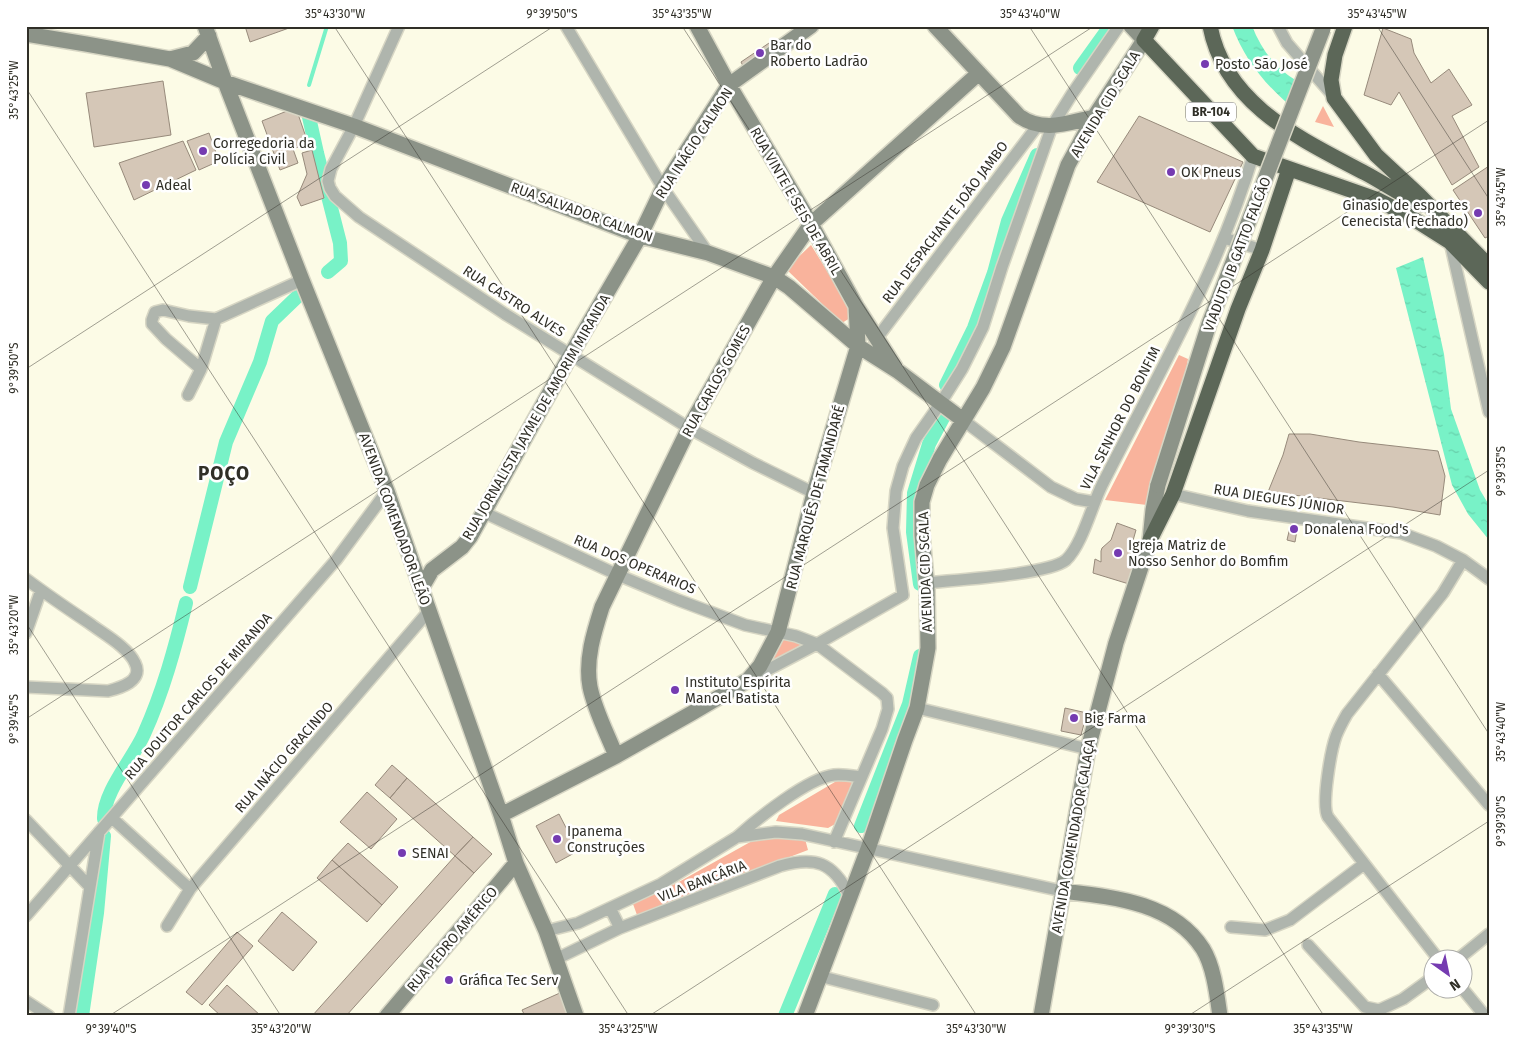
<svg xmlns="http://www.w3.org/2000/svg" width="1515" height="1042" font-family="'Fira Sans',sans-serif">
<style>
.green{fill:#f9b39c}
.water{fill:url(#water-ripples)}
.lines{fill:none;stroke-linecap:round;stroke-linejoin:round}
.stream{stroke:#78f2c7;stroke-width:4}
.canal{stroke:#78f2c7;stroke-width:14}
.building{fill:#d5c7b7;stroke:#978a7b}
.street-casing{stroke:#d7d6c4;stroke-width:14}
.secondary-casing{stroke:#d7d6c4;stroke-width:18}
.highway-casing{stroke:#d7d6c4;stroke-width:18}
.street{stroke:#afb5ad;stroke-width:11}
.secondary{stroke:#8c9388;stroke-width:15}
.highway{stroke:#5c6758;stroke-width:15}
.secondary-bridge-casing{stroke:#d7d6c4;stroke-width:18;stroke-linecap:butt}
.secondary-bridge{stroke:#8c9388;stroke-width:15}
.ticks{fill:none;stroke:#302f27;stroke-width:1;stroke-opacity:0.45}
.poi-dot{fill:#753bb1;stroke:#fff;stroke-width:2}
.labels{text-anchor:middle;stroke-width:5;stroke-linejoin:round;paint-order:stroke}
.shield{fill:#fff;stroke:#6e6d68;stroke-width:1}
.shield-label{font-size:12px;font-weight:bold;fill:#302f27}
.poi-label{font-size:14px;fill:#302f27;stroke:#fff;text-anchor:start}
.street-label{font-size:14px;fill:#302f27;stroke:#fff}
.district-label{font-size:19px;font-weight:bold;letter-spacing:1px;fill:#302f27;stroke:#fff}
.neatline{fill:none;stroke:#302f27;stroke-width:2}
.ticks-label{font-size:12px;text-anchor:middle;fill:#302f27}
</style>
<defs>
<pattern id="water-ripples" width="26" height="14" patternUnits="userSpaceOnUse" patternTransform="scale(1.25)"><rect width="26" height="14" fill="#78f2c7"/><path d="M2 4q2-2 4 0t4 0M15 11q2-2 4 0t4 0" fill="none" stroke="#68d0ab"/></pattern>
</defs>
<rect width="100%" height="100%" fill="#fcfbe6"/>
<path class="green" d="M1323 106 1334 127 1315 122Z
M811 245 850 308V318L842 323 786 269Z
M1179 355 1188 359 1182 393 1147 505 1105 500Z
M784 637 803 644 770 662Z
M840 779 850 780 855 786 837 823 828 828 776 821 779 815Z
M785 834 805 839 808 850 637 915 633 904 677 883 752 841Z"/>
<path class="water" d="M1232 26H1252C1261 49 1275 68 1297 81L1288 104C1263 82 1244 58 1232 26Z
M1423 257 1444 354 1451 409 1480 490 1489 505V540L1468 514 1452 485 1396 268Z"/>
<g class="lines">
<path class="stream" d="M309 85 327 26"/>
<path class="canal" d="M1080 68 1108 29
M309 117 317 153 340 243 341 261 328 272
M946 385 974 328 994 273 1008 221 1037 155
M920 584 913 532 914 493 929 444 944 416
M190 587 226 442 260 362 272 321 297 297
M104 819C103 792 133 759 144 734 163 692 175 648 186 603
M861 826 909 704 920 656
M82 1016 97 913 104 836
M785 1016 835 894"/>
</g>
<path class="building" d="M245 26H288L289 28 250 42Z
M1383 28 1411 39 1414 53 1431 83 1449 69 1472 105 1452 116 1479 167 1452 185 1399 92 1391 105 1364 95Z
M775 39 778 45 745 70 741 62Z
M163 81 171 135 94 147 86 93Z
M287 111 298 114 308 143 293 149 298 163 280 170 262 121Z
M1139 116 1243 162 1210 232 1097 182Z
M209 133 219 161 199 170 187 141Z
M183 141 196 170 134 200 119 163Z
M312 150 324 198 301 206 297 197 307 174 302 153Z
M1489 166V236L1485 238 1453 190Z
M1289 434H1310L1359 442 1438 451 1445 476 1440 515 1393 507 1268 492 1283 455Z
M1117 523 1136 530 1132 544 1135 555 1131 567 1134 570 1129 584 1093 573 1095 559 1101 562V551L1102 548 1111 540Z
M1291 523 1298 524 1295 542 1287 540Z
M1065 708 1087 713 1081 735 1061 731Z
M392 765 407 778 390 798 375 785Z
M407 778 473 837 455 856 390 798Z
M367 792 397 819 371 849 340 822Z
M559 814 578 851 556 863 536 826Z
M473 837 492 854 474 873 455 856Z
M348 843 398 887 382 905 332 860Z
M455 856 474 873 346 1016H312Z
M332 860 382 905 367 922 317 878Z
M282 912 317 942 293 971 258 941Z
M237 932 253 946 202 1005 186 992Z
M227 985 261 1016H221L209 1005Z
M562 992 573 1016H525L522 1010Z"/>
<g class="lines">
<defs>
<path id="street" d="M399 26 354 126 331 169 328 181 330 188 335 196 359 217 505 314 689 428 753 463 814 493
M566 26 663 188 708 253
M1278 26 1287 43 1334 97
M1224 238 1262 250
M1450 242 1489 412
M877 338 1038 125
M201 369 166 339 152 324V320L155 312 163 310 189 316 216 319 302 280
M188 395 201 369 216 319
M963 420 1051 487 1076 499 1094 502
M1173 494 1248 511 1401 533 1436 546 1463 560 1489 579
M485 513 618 575 678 600 745 625 796 636 817 644 882 693 887 698 888 709 882 729 834 842
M26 579C46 594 68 609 89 623 102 633 128 647 135 663 144 681 120 688 108 691L26 687
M926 583C953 580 1048 575 1066 560 1082 545 1092 505 1102 485 1156 378 1218 272 1253 156
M26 633 41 590
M1378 674 1489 805
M752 678 817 644 903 595 893 528 896 491 903 466 916 438 940 404 962 369 983 327 1002 267 1052 126 1072 94 1119 26
M917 708 1088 749
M112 818 190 889
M26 820 90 887
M737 837C757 819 808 778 834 775 843 774 853 776 861 777
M610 908 620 928
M26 916 336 560 387 491
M167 926 190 889 428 612
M1231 927 1265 930 1290 920 1364 864
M546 931 578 923 661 884 737 837 776 832 802 834 1062 891
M1308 945 1365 1007 1379 1010 1403 999 1432 978
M556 959 620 928 780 866C815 856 833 862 849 895
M1439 960 1328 817C1321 805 1331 750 1336 736 1339 728 1343 721 1347 714L1443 593 1463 560
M1457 960 1489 934
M819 976 933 1005
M1462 988 1485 1016
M26 1001 49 1016
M69 1016 99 832"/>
<path id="secondary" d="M205 26 225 82 302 280 387 491 501 815 516 863 546 931 576 1016
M697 26 729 85 811 224 856 306 895 367
M935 26 1019 116C1043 133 1067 123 1094 117
M26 34 86 44 170 59 225 82 354 126 640 236 708 253 774 277 789 287 858 346 899 372 963 420
M170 59 193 53 209 36
M421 589 432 570 462 547 470 537 570 356 640 236 663 188 729 85 811 26
M616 756C607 733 595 711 590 687 585 660 594 632 602 607L689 428 774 277 811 224 979 73
M501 815 616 756 692 713 748 680 760 666 778 632 814 493 858 346 856 306
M1062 891C1113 897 1173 902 1203 949 1214 967 1217 995 1220 1016
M387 1016 516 863
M805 1016 868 849 905 740 917 708 928 648 927 589 922 535V502L927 485 940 459 983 388 1003 347 1068 165 1094 117 1144 40 1131 26
M1041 1016 1088 749 1116 643 1150 540 1153 510 1158 485"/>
<path id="highway" d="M1152 26 1144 40 1253 156 1376 199 1409 216 1450 242 1489 282
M1210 26C1225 105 1301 139 1365 173 1384 183 1402 196 1422 204
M1345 26 1335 55 1331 80 1334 98 1376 155 1419 195 1489 266
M1150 540 1173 494 1238 309 1262 250 1289 169"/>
</defs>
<use href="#street" class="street-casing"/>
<use href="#secondary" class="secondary-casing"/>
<use href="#highway" class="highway-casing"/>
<use href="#street" class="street"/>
<use href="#secondary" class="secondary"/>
<use href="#highway" class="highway"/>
<defs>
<path id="secondary-bridge" d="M1158 485 1209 324 1323 29"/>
</defs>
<use href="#secondary-bridge" class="secondary-bridge-casing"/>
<use href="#secondary-bridge" class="secondary-bridge"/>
</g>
<path class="ticks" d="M334 26 977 1016M682 26 1324 1016M1029 26 1489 734M1377 26 1489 199M26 88 629 1016M26 369 554 26M26 623 281 1016M26 719 1094 26M109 1016 1489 120M649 1016 1489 470M1188 1016 1489 821"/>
<g class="poi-dot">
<circle cx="760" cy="53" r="5"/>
<circle cx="1205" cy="64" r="5"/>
<circle cx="203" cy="151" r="5"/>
<circle cx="1171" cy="172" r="5"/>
<circle cx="146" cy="185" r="5"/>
<circle cx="1478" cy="213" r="5"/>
<circle cx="1294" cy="529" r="5"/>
<circle cx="1118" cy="553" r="5"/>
<circle cx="675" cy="690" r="5"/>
<circle cx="1074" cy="718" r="5"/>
<circle cx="557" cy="839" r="5"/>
<circle cx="402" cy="853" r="5"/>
<circle cx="449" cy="980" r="5"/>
</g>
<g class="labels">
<rect class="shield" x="1186" y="102.5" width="50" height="19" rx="4"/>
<g class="shield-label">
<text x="1211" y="116">BR-104</text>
</g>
<g class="poi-label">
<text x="770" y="50">Bar do<tspan x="770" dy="16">Roberto Ladrão</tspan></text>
<text x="1215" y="69">Posto São José</text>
<text x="213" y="148">Corregedoria da<tspan x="213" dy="16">Polícia Civil</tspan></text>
<text x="1181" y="177">OK Pneus</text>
<text x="156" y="190">Adeal</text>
<text x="1468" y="210" text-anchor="end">Ginasio de esportes<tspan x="1468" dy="16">Cenecista (Fechado)</tspan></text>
<text x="1304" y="534">Donalena Food's</text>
<text x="1128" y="550">Igreja Matriz de<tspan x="1128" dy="16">Nosso Senhor do Bomfim</tspan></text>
<text x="685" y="687">Instituto Espírita<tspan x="685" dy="16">Manoel Batista</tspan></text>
<text x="1084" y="723">Big Farma</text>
<text x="567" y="836">Ipanema<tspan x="567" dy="16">Construções</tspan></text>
<text x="412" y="858">SENAI</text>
<text x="459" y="985">Gráfica Tec Serv</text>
</g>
<g class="street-label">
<text transform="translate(1105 104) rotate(-59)" y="5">AVENIDA CID SCALA</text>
<text transform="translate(694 143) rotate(-57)" y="5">RUA INÁCIO CALMON</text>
<text transform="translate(796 201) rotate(60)" y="5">RUA VINTE E SEIS DE ABRIL</text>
<text transform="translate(582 212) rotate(20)" y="5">RUA SALVADOR CALMON</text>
<text transform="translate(945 222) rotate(-53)" y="5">RUA DESPACHANTE JOÃO JAMBO</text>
<text transform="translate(1237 254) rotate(-69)" y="5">VIADUTO IB GATTO FALCÃO</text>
<text transform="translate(514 301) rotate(33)" y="5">RUA CASTRO ALVES</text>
<text transform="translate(716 381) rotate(-61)" y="5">RUA CARLOS GOMES</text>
<text transform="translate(536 417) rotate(-60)" y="5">RUA JORNALISTA JAYME DE AMORIM MIRANDA</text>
<text transform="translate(1120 418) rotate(-63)" y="5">VILA SENHOR DO BONFIM</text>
<text transform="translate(815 497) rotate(-75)" y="5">RUA MARQUÊS DE TAMANDARÉ</text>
<text transform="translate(1279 499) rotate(9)" y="5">RUA DIEGUES JÚNIOR</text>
<text transform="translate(395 519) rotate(70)" y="5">AVENIDA COMENDADOR LEÃO</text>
<text transform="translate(635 564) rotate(23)" y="5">RUA DOS OPERARIOS</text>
<text transform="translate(925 572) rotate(-92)" y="5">AVENIDA CID SCALA</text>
<text transform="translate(198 696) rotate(-49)" y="5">RUA DOUTOR CARLOS DE MIRANDA</text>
<text transform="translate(284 757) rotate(-49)" y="5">RUA INÁCIO GRACINDO</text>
<text transform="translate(1073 836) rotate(-80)" y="5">AVENIDA COMENDADOR CALAÇA</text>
<text transform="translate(702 881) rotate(-21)" y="5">VILA BANCÁRIA</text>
<text transform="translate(452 939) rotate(-50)" y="5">RUA PEDRO AMÉRICO</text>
</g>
<g class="district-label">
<text x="224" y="480">POÇO</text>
</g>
</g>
<rect width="1515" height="1042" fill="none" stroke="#ffffff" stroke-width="55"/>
<g transform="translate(1448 974) rotate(147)"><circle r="24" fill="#ffffff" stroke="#acaca9"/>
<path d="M0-4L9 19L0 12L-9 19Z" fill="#753bb1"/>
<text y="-8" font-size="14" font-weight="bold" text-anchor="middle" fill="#302f27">N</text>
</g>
<rect x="28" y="28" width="1460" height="986" class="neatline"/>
<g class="ticks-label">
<text x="335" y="18">35°43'30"W</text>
<text x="552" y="18">9°39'50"S</text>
<text x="682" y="18">35°43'35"W</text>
<text x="1030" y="18">35°43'40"W</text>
<text x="1377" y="18">35°43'45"W</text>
<text transform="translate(14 90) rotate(-90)" y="4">35°43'25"W</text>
<text transform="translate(1501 197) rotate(-90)" y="4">35°43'45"W</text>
<text transform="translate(14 368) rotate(-90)" y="4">9°39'50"S</text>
<text transform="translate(1501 471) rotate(-90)" y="4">9°39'35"S</text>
<text transform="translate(14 625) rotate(-90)" y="4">35°43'20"W</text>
<text transform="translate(14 719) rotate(-90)" y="4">9°39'45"S</text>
<text transform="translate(1501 732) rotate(-90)" y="4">35°43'40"W</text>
<text transform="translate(1501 821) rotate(-90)" y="4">9°39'30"S</text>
<text x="111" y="1033">9°39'40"S</text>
<text x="281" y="1033">35°43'20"W</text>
<text x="628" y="1033">35°43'25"W</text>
<text x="976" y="1033">35°43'30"W</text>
<text x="1190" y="1033">9°39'30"S</text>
<text x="1323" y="1033">35°43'35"W</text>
</g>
</svg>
